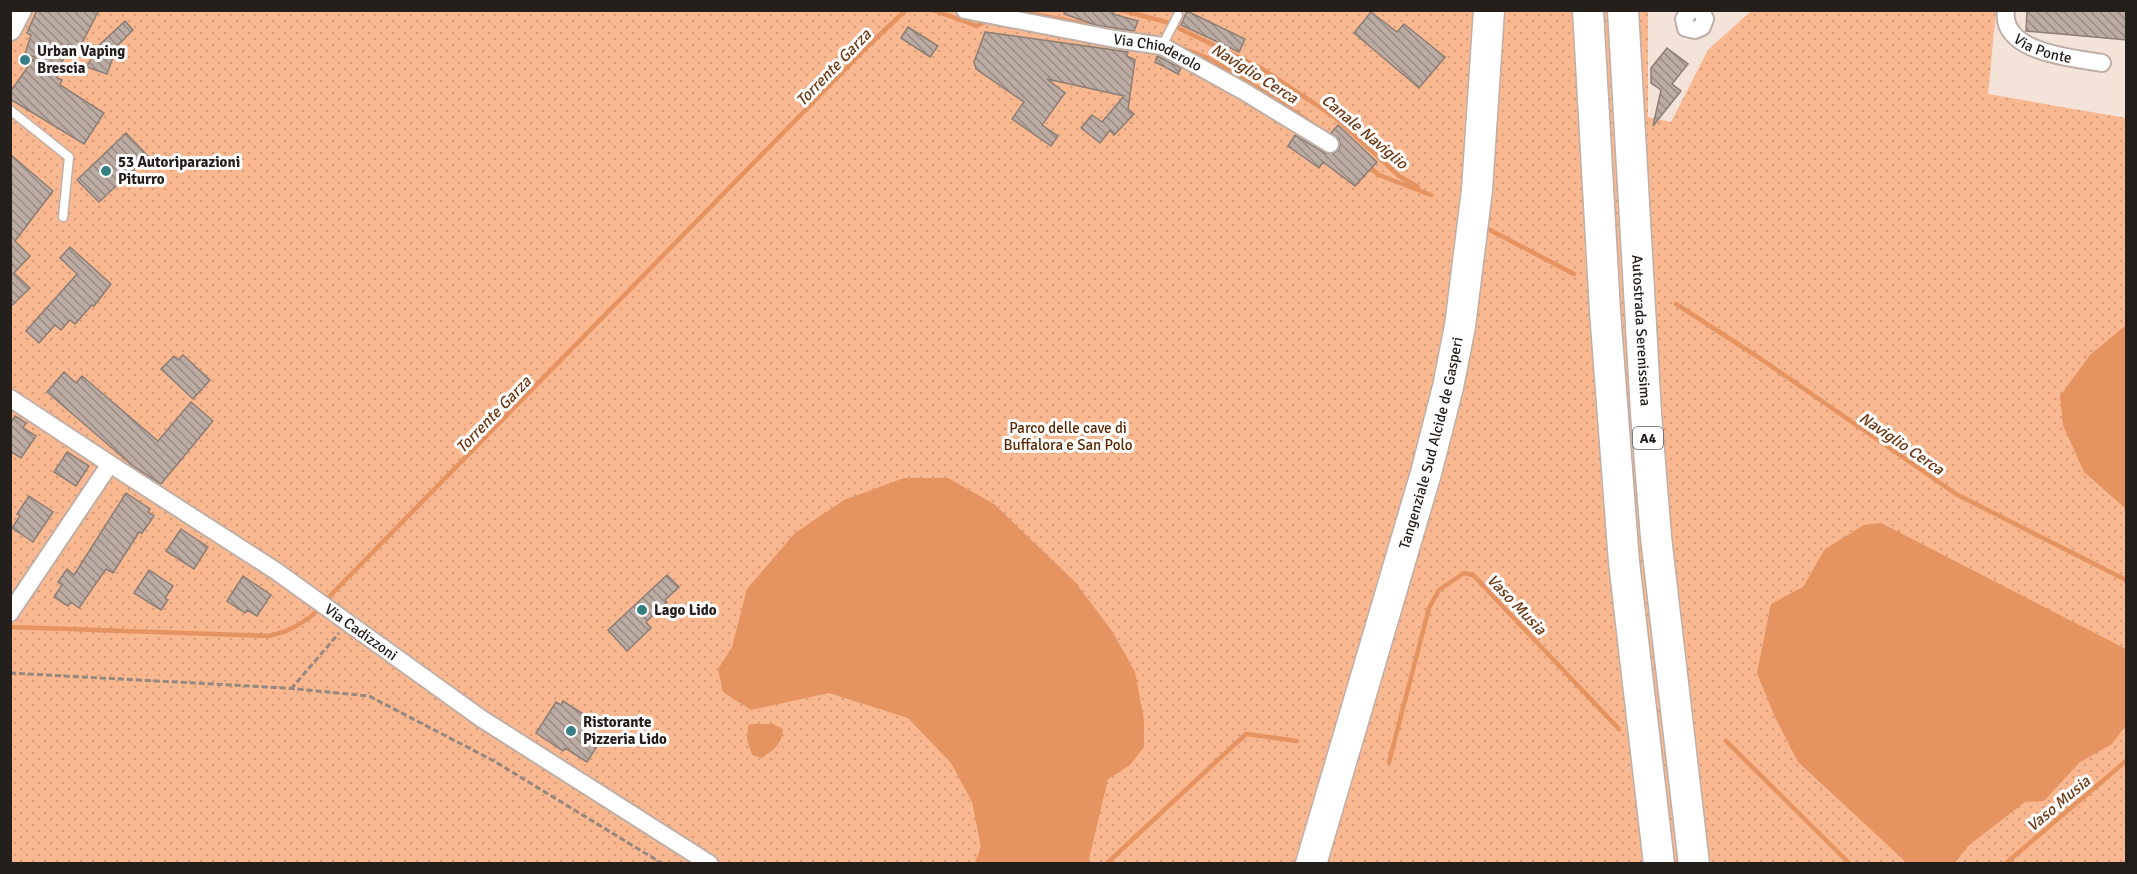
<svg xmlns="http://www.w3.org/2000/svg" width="2137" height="874" font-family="Signika,sans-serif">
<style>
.park{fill:url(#park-dots)}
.water{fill:#e59361}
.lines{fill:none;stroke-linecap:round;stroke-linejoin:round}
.stream{stroke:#e59361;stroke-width:4.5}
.building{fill:url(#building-back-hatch);stroke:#8c7e75;stroke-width:1.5}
.lane-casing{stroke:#bfafa6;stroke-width:11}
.street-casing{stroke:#bfafa6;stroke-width:20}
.secondary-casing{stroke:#bfafa6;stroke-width:26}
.highway-casing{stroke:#bfafa6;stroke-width:33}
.path{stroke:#948881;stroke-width:3;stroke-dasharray:6 3;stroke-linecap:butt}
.lane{stroke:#fff;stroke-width:8}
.street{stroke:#fff;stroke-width:16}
.secondary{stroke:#fff;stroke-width:22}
.highway{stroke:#fff;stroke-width:30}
.poi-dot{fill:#367f84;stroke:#fff;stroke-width:2}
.labels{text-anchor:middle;stroke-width:6;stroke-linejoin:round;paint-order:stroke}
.shield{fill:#fff;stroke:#66625f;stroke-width:1.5}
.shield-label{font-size:14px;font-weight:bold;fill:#251f1b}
.street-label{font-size:15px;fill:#251f1b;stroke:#fff}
.poi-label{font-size:15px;font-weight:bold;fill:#251f1b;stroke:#fff;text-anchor:start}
.park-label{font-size:15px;fill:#5a2700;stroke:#fff}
.water-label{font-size:16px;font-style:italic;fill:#6e3914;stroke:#fff}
</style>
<defs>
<pattern id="park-dots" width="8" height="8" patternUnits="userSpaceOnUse" patternTransform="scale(1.5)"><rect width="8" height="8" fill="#fab891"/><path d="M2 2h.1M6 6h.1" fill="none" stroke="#d69e7c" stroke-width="1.8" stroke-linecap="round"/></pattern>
<pattern id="building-back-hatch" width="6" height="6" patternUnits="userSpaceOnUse" patternTransform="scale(1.5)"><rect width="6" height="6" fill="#bbaba2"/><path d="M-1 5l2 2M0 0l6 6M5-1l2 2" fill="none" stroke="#988b83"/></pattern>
</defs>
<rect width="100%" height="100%" fill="#f3e3d9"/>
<path class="park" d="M10 11H1648V117L1671 122 1708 50 1751 11H1996L1988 94 2126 118V863H11Z"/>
<path class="water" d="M2126 325V509L2084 472 2063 425 2060 396 2090 355Z
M904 478H948L994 504 1075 582 1112 631 1135 672 1144 720V747L1130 765 1108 779 1088 863H975L981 847 972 802 951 763 908 718 829 693 751 710 723 692 718 669 732 647 747 589 795 533 844 500Z
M1881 523 2126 649V725L2112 744 2080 762 2044 801 2025 802 1968 846 1955 863H1907L1798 762 1775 717 1757 673 1771 604 1803 587 1825 549 1864 525Z
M752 724H773L783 729C782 745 773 750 762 758L752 755 747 739 748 725Z"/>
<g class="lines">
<path class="stream" d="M933 10 977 26 988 20
M1010 10 1065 20 1096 27
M1121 10 1166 22 1261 68 1336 118 1399 176 1418 187
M1183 49C1205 55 1225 68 1245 80 1269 95 1292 109 1315 126
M1367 165 1379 175 1431 195
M1490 230 1574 274
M1676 304 1761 359 1956 494 2126 580
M325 601 870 44 906 10
M10 627 269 636C290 631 305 623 320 608
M1726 741 1850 864
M1389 762 1429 608 1439 590 1464 573 1473 575 1619 729
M1106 864 1246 734 1297 741
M2005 864 2126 761"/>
</g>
<path class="building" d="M37 10H99L80 47 68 45 57 78 62 80 60 85 104 113 84 144 10 99V92L35 57 25 54 31 35 27 33Z
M1064 10H1114L1113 14 1138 21 1134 31 1096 25 1064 14Z
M2027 10H2127V40L2026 31Z
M1187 11 1245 39 1239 52 1181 25Z
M1371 12 1397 32 1404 24 1445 57 1419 88 1354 33Z
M125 21 133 30 117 46 107 74 87 67 96 48Z
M908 27 938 46 930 57 901 38Z
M985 32 1128 52 1127 56 1135 60 1128 109 1134 114 1114 135 1110 130 1100 143 1081 128 1092 115 1102 122 1124 96 1047 79 1065 93 1042 125 1058 136 1051 146 1012 119 1024 102 976 69 974 62Z
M1667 48 1688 64 1672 84 1681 91 1653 126 1661 90 1651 83V68Z
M1157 56 1181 68 1178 74 1155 62Z
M1338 125 1377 162 1355 186 1323 162 1319 168 1288 146 1295 135 1325 153H1334L1339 149 1340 144 1339 139 1331 133Z
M126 133 148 156 99 202 77 180Z
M10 154 53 191 15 241 30 256 14 273 30 288 10 307Z
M70 247 111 284 94 306 92 305 75 324 70 320 61 330 55 325 39 343 26 331 77 274 60 258Z
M183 355 210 380 193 399 161 369 174 356 178 360Z
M64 372 76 383 82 376 158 441 191 402 213 421 161 484 134 467 47 392Z
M15 416 26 423 23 428 36 436 21 458 10 451V420L12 421Z
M67 452 89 466 76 486 54 472Z
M126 493 150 509 148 512 154 516 142 533 139 532 113 573 106 569 79 608 71 602 68 606 54 597 62 585 58 582 67 569 74 575Z
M29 496 53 512 33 542 12 528 20 516 17 514Z
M181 529 208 547 194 569 166 551Z
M149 570 173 586 165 598 168 600 161 610 134 593Z
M667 575 679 587 665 600 667 602 646 622 651 628 627 651 608 630Z
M243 576 271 595 257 616 247 610 245 613 227 601Z
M563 701 591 719 585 729 601 740 587 762 565 748 563 751 536 733 556 702 561 705Z"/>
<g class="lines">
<defs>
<path id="lane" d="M1162 46 1178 15
M10 110 69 157 63 217"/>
<g id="street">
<path id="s1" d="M965 10 1115 39 1162 46 1245 92 1330 144"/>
<path d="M1690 10 1684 19 1686 28 1695 30 1702 27 1705 19 1702 12 1698 10"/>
<path id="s2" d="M2006 10C2000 53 2074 58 2102 63"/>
<path id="s3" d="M10 398 110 464 276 571 482 719 710 864"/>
<path d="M10 613 110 464"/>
</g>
<path id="secondary" d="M10 29 20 10"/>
<g id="highway">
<path d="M1588 10 1605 311 1624 562 1659 864"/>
<path id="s4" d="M1623 10 1646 413 1656 537 1694 864"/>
<path id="s5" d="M1311 864 1426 473 1448 387 1460 326 1477 190 1489 10"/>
</g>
</defs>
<use href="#lane" class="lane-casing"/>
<use href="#street" class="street-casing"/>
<use href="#secondary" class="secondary-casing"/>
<use href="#highway" class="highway-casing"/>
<path class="path" d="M10 673 286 688 369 696 494 761 663 864
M291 689 339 633"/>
<use href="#lane" class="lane"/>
<use href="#street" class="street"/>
<use href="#secondary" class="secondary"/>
<use href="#highway" class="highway"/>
</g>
<g class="poi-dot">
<circle cx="25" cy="60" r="6"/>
<circle cx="106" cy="171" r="6"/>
<circle cx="642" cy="610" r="6"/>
<circle cx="571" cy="731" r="6"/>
</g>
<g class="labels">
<rect class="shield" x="1633" y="427" width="30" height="22" rx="4.5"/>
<g class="shield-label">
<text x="1648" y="443">A4</text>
</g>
<g class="street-label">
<text dy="5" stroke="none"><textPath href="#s2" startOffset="60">Via Ponte</textPath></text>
<text dy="5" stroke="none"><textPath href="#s1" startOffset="198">Via Chioderolo</textPath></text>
<text dy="5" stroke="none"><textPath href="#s4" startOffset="321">Autostrada Serenissima</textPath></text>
<text dy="5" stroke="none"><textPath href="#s5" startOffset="438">Tangenziale Sud Alcide de Gasperi</textPath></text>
<text dy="5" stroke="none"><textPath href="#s3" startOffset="422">Via Cadizzoni</textPath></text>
</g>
<g class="poi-label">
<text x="37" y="56">Urban Vaping<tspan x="37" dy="17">Brescia</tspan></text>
<text x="118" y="167">53 Autoriparazioni<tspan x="118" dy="17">Piturro</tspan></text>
<text x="654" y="615">Lago Lido</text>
<text x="583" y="727">Ristorante<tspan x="583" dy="17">Pizzeria Lido</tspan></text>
</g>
<g class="park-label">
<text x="1068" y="433">Parco delle cave di<tspan x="1068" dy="17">Buffalora e San Polo</tspan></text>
</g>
<g class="water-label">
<text transform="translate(833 67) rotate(-46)" y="6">Torrente Garza</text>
<text transform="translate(1255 73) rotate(32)" y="6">Naviglio Cerca</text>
<text transform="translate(1365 131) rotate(40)" y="6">Canale Naviglio</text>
<text transform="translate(493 414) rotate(-46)" y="6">Torrente Garza</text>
<text transform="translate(1902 443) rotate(34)" y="6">Naviglio Cerca</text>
<text transform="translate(1517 604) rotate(46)" y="6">Vaso Musia</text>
<text transform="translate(2058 803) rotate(-40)" y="6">Vaso Musia</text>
</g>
</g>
<rect width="2137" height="874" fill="none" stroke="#251f1b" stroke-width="24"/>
</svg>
